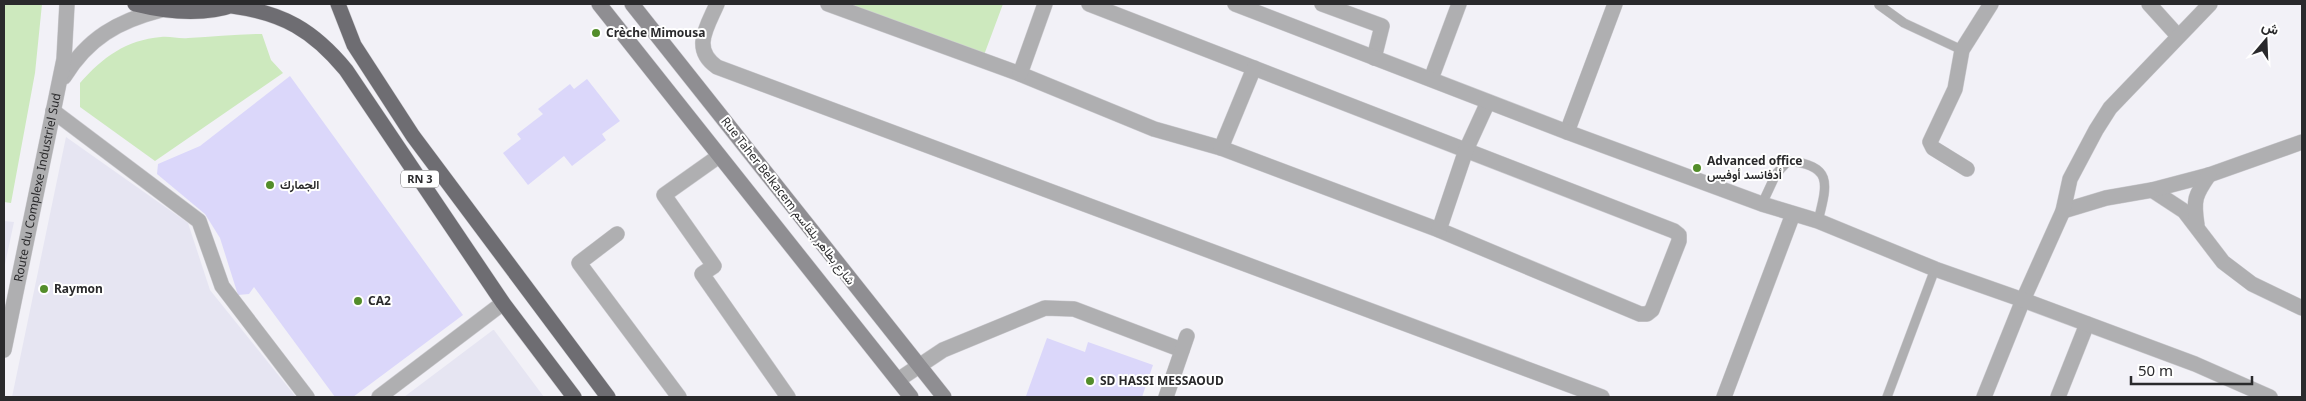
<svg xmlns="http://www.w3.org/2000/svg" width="2306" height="401" font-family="'Noto Sans',Vazirmatn,sans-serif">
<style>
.built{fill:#e6e5f2}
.green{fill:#cde9be}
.building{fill:#dbd7fa}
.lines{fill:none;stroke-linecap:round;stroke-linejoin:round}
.service-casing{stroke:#cecdd2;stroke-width:10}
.minor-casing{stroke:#cecdd2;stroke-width:16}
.tertiary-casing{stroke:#cecdd2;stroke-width:16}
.secondary-casing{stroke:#cecdd2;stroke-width:16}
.trunk-casing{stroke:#cecdd2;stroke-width:16}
.service{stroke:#afafb1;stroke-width:9}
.minor{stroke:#afafb1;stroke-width:15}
.tertiary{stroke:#afafb1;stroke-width:15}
.secondary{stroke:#8f8e92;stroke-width:15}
.trunk{stroke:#6e6d72;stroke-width:15}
.poi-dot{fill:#538d2a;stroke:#fff;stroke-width:2}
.labels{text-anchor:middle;stroke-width:4;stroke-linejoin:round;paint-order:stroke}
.shield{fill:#fff;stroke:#6a6a6b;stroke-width:1}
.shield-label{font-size:11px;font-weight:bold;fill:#2a2a2c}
.poi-label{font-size:12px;font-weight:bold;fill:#2a2a2c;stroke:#fff;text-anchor:start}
.street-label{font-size:12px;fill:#2a2a2c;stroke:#fff}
</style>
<rect width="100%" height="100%" fill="#f2f1f7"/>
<path class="built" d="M66 137 188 223 210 290 296 397H12Z
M4 221 14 222 4 269Z
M494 330 544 397H404L493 330Z"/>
<path class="green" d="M4 4H42L35 73 11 203 4 202Z
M846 4H1003L984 55Z
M262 34 271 60 283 73 155 161 80 107V83C103 57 126 40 161 37 170 36 179 39 188 38 213 37 237 34 262 34Z"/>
<path class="building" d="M290 76 463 315 353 397H335L254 287 249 294 238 295 220 238 205 214 157 174 158 164 200 146Z
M587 79 620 121 602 134 606 140 572 166 564 156 528 185 503 153 521 139 517 134 543 114 538 109 570 84 574 89Z
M1047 338 1085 352 1088 342 1153 365 1142 397 1026 396Z"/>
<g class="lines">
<defs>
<path id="service" d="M1879 5 1904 23 1962 50
M1762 204 1776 174 1788 161C1834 165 1827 185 1818 221
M1887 397 1935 269"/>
<g id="minor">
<path d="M717 4C707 27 691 49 717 67L1602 397"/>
<path d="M828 4 1020 74 1154 129 1221 148 1439 230 1640 314H1647L1652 310 1679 241V235L1674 231 1089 4"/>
<path d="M1322 4 1382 26 1374 58"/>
<path d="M2149 4 2178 36"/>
<path d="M1020 74 1045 4"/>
<path d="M64 77C88 38 118 21 161 10"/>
<path d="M1431 79 1459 4"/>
<path d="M53 111 199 221 222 286 307 397"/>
<path d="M1567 132 1615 4"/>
<path d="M1221 148 1254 68"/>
<path d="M719 156 664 195 714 266 702 274 788 397"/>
<path d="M1967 169 1933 148 1930 142 1955 89 1962 50 1991 4"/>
<path d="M2152 190 2184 211 2223 262 2252 284 2302 308"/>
<path d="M2063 211 2106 198 2152 190 2209 175 2302 142"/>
<path d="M2197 225C2193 200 2195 195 2209 175"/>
<path d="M1439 230 1466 150 1488 102"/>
<path d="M617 234 579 263 679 397"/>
<path id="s1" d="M4 350 64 59 67 4"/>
<path d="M898 380 943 350 1045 308 1074 309 1182 350"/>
<path d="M379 397 503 303"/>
<path d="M1166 397 1187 336"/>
<path d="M1724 397 1793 214"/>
<path d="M1984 397 2023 300 2063 211 2070 179 2096 130 2110 108 2210 4"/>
<path d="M2058 397 2087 324"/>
</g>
<path id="tertiary" d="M1235 4 1567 132 1762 204 1818 221 1935 269 2023 300 2195 364 2270 397"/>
<path id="secondary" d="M599 4 911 397
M632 4 944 397"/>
<path id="trunk" d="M135 4C167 12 204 16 236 4
M338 4 354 45 413 136 608 397
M232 6C283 13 313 30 346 70L503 303 574 397"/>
</defs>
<use href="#service" class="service-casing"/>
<use href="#minor" class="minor-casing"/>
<use href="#tertiary" class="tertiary-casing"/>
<use href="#secondary" class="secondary-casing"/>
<use href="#trunk" class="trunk-casing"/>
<use href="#service" class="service"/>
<use href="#minor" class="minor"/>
<use href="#tertiary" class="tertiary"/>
<use href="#secondary" class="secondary"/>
<use href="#trunk" class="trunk"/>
</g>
<g class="poi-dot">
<circle cx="596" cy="33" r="5"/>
<circle cx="1697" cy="168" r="5"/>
<circle cx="270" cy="185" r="5"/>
<circle cx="44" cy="289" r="5"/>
<circle cx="358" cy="301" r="5"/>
<circle cx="1090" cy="381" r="5"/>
</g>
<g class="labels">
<rect class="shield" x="401" y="170.5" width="38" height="17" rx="4"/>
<g class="shield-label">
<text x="420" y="183">RN 3</text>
</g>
<g class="poi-label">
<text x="606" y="37">Crèche Mimousa</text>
<text x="1707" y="165">Advanced office<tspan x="1707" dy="14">أدفانسد أوفيس</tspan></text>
<text x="280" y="189">الجمارك</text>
<text x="54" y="293">Raymon</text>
<text x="368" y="305">CA2</text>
<text x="1100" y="385">SD HASSI MESSAOUD</text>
</g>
<g class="street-label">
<text dy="4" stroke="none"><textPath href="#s1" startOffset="166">Route du Complexe Industriel Sud</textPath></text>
<text transform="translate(788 201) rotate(52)" y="4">Rue Taher Belkacem شارع بطاهر بلقاسم</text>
</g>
</g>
<rect width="2306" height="401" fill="none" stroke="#2a2a2c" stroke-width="10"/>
<g transform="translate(2266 40) rotate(19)" stroke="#ffffff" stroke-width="4" paint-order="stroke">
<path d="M0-4L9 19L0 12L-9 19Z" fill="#2a2a2c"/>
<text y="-8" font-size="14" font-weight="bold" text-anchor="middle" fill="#2a2a2c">ش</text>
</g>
<path d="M2131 376v8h121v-8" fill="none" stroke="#2a2a2c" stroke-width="2.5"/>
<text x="2138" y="376" font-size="15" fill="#2a2a2c" stroke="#ffffff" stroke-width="4" paint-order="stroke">50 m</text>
</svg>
